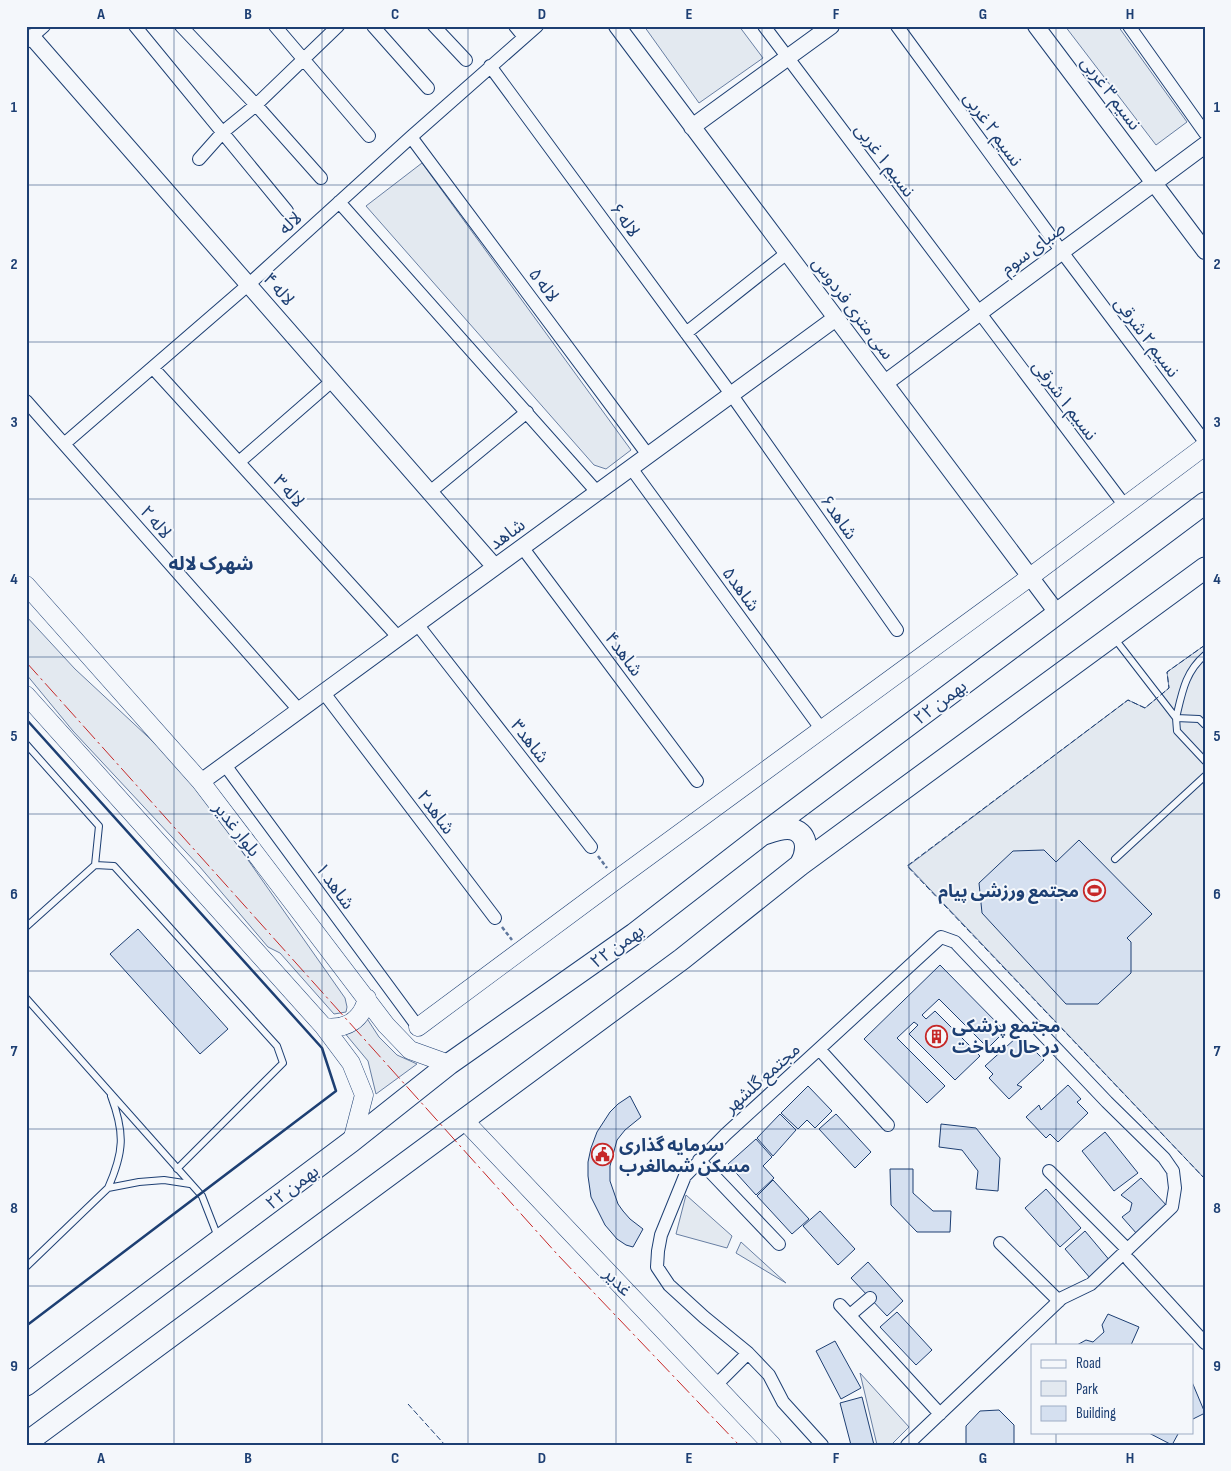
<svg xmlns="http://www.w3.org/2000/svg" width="1231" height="1471" font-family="'Sofia Sans Condensed','Noto Sans Arabic',sans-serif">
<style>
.green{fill:#e3e9f0;stroke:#687fa3}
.building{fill:#d5e0f0;stroke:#1d3f73}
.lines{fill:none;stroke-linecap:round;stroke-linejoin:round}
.service-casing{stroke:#1d3f73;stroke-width:8}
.minor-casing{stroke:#1d3f73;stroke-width:14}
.tertiary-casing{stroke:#1d3f73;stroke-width:18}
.secondary-casing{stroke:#1d3f73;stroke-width:19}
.trunk-casing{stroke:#1d3f73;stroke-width:23}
.path{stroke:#5e769c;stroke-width:2.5;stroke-dasharray:4 2.5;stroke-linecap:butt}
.service{stroke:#f4f7fb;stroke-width:6}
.minor{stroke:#f4f7fb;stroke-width:12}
.tertiary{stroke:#f4f7fb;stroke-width:16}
.secondary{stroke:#f4f7fb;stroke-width:18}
.trunk{stroke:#f4f7fb;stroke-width:21}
.fence{stroke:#1d3f73;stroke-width:1;stroke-dasharray:6 2.5;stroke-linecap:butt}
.wall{stroke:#1d3f73;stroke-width:2.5}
.power{stroke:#c62828;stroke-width:1;stroke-dasharray:18 4 2.5 4;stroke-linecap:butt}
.grid{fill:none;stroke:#1d3f73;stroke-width:1;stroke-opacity:0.55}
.labels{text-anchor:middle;stroke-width:4;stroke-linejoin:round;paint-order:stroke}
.street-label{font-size:18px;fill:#1d3f73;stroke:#f4f7fb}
.poi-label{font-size:18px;font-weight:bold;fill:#1d3f73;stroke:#f4f7fb;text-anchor:start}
.neighbourhood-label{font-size:19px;font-weight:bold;fill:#1d3f73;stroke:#f4f7fb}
.neatline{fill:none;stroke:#1d3f73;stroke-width:2}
.grid-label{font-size:16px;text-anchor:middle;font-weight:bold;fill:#1d3f73}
</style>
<rect width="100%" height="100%" fill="#f4f7fb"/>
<path class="green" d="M644 26H739L763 58 699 103Z
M1065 26H1118L1187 122 1156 145Z
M422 163 631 450 606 469 594 465 366 206Z
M26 616 75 669 175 762 222 823 345 998 347 1007 346 1012 334 1014 280 953 268 947 200 867 73 731 26 674Z
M1205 645V1179L908 866 1128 700 1145 708 1169 688 1167 672Z
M366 1017 379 1037 397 1055 417 1064 376 1094 368 1061 343 1031Z
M686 1195 732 1236 727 1248 676 1234Z
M741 1242 786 1283 736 1253Z
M860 1373 909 1427 891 1445H877Z"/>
<path class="building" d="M1079 840 1152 914 1127 938 1131 942V973L1098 1004H1066L982 913 979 883 1013 851 1044 850 1056 862Z
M138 929 228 1029 200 1054 110 954Z
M940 965 1005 1031 988 1048 939 999 922 1015 926 1019 935 1011 980 1056 955 1080 909 1034 918 1025 914 1022 897 1038 945 1086 927 1103 864 1039Z
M1016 1038 1027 1049 1030 1046 1044 1060 1017 1085 1022 1087 1009 1099 989 1078 993 1074 985 1066Z
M1068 1085 1081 1099 1077 1102 1088 1113 1058 1142 1050 1134 1046 1138 1026 1117 1039 1105 1041 1110Z
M808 1086 832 1111 815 1128 807 1120 798 1129 781 1113Z
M630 1096 641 1117 625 1130 617 1140 610 1166V1181L618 1204 623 1211 630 1219 643 1229 633 1247 626 1245 617 1239 605 1225 591 1197 588 1176V1162L591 1148 597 1132 610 1112 618 1104Z
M780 1114 796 1130 773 1156 757 1138Z
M836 1114 871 1152 855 1168 819 1129Z
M941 1124 976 1128 1000 1158 998 1191 976 1189 978 1171 962 1150 939 1147Z
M1105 1132 1138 1173 1114 1191 1082 1151Z
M756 1139 772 1157 763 1166 774 1178 756 1195 728 1164Z
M890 1169H913V1193L933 1211H951L950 1232H917L891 1205Z
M1141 1178 1168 1207 1137 1234 1122 1217 1130 1211 1132 1203 1121 1195Z
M773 1180 809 1219 792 1234 757 1196Z
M1046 1189 1081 1228 1060 1247 1025 1208Z
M820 1211 855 1249 838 1265 803 1226Z
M1085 1231 1111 1262 1091 1279 1065 1249Z
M868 1262 903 1301 887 1316 851 1278Z
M897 1312 932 1350 916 1365 880 1327Z
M1108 1314 1139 1327 1131 1345H1077L1086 1340 1093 1342 1104 1332 1102 1325Z
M835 1341 861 1388 841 1399 816 1351Z
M1192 1382 1205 1413 1193 1419H1192Z
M862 1397 874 1445H851L840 1403Z
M999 1410 1014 1425V1444H966V1426L980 1411Z
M1147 1432H1177L1178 1434 1172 1445Z"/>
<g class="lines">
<defs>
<path id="service" d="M1115 639 1176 718 1177 731 1205 761
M1176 718C1182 693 1185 672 1205 655
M1176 718 1199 719 1205 725
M26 744 99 826 95 865
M1115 859 1205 776
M26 927 95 865 114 866 277 1046 283 1063 177 1169
M26 998 202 1196 218 1237
M108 1188C124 1152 125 1133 111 1096
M26 1267 108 1188 139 1182 164 1180 190 1184"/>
<path id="minor" d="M135 26 287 211
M181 26 256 105 321 178
M275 26 369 136
M373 26 428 88
M434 26 466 60
M515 26 524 37
M764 26 1125 506
M897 26 1062 252 1205 442
M1129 26 1205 133
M26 42 44 26
M490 66 731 394 897 630
M411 137 648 455
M199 159 223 132 256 105 338 26
M339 202 597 492
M686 333 787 253
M153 368 399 638
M26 401 299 710
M64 444 248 285 411 137 537 26
M239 462 332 381
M631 468 822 730
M430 492 527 412
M522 547 697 781
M417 624 591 847
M324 693 495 918
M225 765 418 1027
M819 1049 941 937 955 942 1107 1102 1164 1158 1173 1171 1175 1188 1172 1207 1091 1284 1062 1298 907 1445
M699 1160 779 1244
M1049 1171 1127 1249
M1000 1243 1059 1301
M1129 1260 1205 1343
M840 1305 940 1414
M850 1315 870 1298
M716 1385 748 1353
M822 1445 783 1402 769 1375 748 1353 704 1317 669 1285 657 1267 658 1251 661 1235 685 1176 726 1134 819 1049 888 1125"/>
<path id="tertiary" d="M617 26 1058 614
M1036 26 1205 251
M32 37 495 567
M692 127 831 26
M885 383 1205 145
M201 782 836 318"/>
<path id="secondary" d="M26 585 201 782 386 1025 410 1050 449 1064
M26 695 324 1027 351 1063 364 1095 352 1141
M324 1027C347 1030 362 1020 367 998
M418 1027 616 880 1030 577 1205 446
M463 1119 772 1445"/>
<path id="trunk" d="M764 834C773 831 783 827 792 829 810 834 807 854 800 865
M26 1385 352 1141 449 1064 634 934 763 834 1205 503
M26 1443 682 959 800 865 1205 568"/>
</defs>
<use href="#service" class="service-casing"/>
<use href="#minor" class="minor-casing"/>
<use href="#tertiary" class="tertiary-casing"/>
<use href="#secondary" class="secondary-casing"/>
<use href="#trunk" class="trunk-casing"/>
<path class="path" d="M598 856 607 868
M502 927 512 940"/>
<use href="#service" class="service"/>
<use href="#minor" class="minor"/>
<use href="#tertiary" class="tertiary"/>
<use href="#secondary" class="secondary"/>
<use href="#trunk" class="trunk"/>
<path class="fence" d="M1205 645 1167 672 1169 688 1145 708 1128 700 907 866 1205 1179
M408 1404 445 1445"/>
<path class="wall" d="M26 719 322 1048 336 1091 26 1326"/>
<path class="power" d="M26 662 557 1254 739 1445"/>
</g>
<path class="grid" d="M174 26V1445M322 26V1445M468 26V1445M616 26V1445M762 26V1445M909 26V1445M1056 26V1345M26 185H1205M26 342H1205M26 499H1205M26 657H1205M26 814H1205M26 971H1205M26 1129H1205M26 1286H1205M1056 1432V1445"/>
<defs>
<symbol id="stadium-ring" viewBox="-11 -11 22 22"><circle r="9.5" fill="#f4f7fb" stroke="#c62828" stroke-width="1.5"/><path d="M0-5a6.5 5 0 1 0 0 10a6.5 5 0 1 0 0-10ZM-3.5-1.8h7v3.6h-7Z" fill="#c62828"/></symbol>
<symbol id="building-ring" viewBox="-11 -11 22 22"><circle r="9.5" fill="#f4f7fb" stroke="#c62828" stroke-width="1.5"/><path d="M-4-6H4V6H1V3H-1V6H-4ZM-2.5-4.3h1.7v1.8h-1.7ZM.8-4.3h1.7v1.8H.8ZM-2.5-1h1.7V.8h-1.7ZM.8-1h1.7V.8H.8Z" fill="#c62828"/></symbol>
<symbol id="civic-ring" viewBox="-11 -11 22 22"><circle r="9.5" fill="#f4f7fb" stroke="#c62828" stroke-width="1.5"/><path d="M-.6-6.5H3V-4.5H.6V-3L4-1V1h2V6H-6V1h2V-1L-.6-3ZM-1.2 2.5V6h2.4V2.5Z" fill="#c62828"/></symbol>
</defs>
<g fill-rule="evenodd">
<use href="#stadium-ring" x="1082" y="878" width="25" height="25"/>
<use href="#building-ring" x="924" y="1024" width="25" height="25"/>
<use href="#civic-ring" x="590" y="1142" width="25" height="25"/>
</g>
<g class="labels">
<g class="street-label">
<text transform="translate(1111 93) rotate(53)" y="6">نسیم ۳ غربی</text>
<text transform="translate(993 129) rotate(54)" y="6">نسیم ۲ غربی</text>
<text transform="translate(885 160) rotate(53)" y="6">نسیم ۱ غربی</text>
<text transform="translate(625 220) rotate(54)" y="6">لاله ۶</text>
<text transform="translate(290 223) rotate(-42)" y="6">لاله</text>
<text transform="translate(1033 248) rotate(-37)" y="6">صبای سوم</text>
<text transform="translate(544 285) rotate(53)" y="6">لاله ۵</text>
<text transform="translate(279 289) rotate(49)" y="6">لاله ۴</text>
<text transform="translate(853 308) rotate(53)" y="6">سی متری فردوس</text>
<text transform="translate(1147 337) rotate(53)" y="6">نسیم ۲ شرقی</text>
<text transform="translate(1065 400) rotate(53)" y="6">نسیم ۱ شرقی</text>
<text transform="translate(289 491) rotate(48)" y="6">لاله ۳</text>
<text transform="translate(839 517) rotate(55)" y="6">شاهد۶</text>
<text transform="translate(156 522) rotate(49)" y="6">لاله ۲</text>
<text transform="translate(507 534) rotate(-36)" y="6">شاهد</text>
<text transform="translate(741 589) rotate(54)" y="6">شاهد۵</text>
<text transform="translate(624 654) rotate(53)" y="6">شاهد۴</text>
<text transform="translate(940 702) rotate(-37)" y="6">۲۲ بهمن</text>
<text transform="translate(530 741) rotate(52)" y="6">شاهد۳</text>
<text transform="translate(436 812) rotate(53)" y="6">شاهد۲</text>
<text transform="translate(237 829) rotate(52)" y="6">بلوار غدیر</text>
<text transform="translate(335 886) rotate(54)" y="6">شاهد ۱</text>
<text transform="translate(617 946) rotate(-36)" y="6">۲۲ بهمن</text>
<text transform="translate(762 1078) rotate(-42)" y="6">مجتمع گلشهر</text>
<text transform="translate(292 1187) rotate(-37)" y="6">۲۲ بهمن</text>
<text transform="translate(618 1282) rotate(47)" y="6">غدیر</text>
</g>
<g class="poi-label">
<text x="1079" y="897" text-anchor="end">مجتمع ورزشی پیام</text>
<text x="952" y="1032">مجتمع پزشکی<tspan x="952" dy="21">در حال ساخت</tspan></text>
<text x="619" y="1151">سرمایه گذاری<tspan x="619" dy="21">مسکن شمالغرب</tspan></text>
</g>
<g class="neighbourhood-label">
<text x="211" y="570">شهرک لاله</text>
</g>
</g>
<rect width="1231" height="1471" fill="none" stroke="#f4f7fb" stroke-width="55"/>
<rect x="1031" y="1344" width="162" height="90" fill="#f4f7fb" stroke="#9eadc5"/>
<rect x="1041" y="1360" width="25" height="8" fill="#f4f7fb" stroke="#9eadc5"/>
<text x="1076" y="1368" font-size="15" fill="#1d3f73">Road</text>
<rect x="1041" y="1381" width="25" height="15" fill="#e3e9f0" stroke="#9eadc5"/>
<text x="1076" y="1394" font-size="15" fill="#1d3f73">Park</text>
<rect x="1041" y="1406" width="25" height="15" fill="#d5e0f0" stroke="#9eadc5"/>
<text x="1076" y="1418" font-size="15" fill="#1d3f73">Building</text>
<rect x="28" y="28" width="1176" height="1416" class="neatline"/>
<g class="grid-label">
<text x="101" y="19">A</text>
<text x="248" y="19">B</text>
<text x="395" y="19">C</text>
<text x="542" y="19">D</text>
<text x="689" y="19">E</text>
<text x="836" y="19">F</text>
<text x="983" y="19">G</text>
<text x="1130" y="19">H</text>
<text x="14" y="112">1</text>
<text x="1217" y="112">1</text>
<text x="14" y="269">2</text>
<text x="1217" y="269">2</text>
<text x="14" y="427">3</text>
<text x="1217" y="427">3</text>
<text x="14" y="584">4</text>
<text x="1217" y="584">4</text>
<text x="14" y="741">5</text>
<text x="1217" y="741">5</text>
<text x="14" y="899">6</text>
<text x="1217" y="899">6</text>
<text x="14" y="1056">7</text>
<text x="1217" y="1056">7</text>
<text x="14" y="1213">8</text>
<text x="1217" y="1213">8</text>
<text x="14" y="1371">9</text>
<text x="1217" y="1371">9</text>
<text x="101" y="1463">A</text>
<text x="248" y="1463">B</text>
<text x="395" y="1463">C</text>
<text x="542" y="1463">D</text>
<text x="689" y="1463">E</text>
<text x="836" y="1463">F</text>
<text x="983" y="1463">G</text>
<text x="1130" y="1463">H</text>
</g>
</svg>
